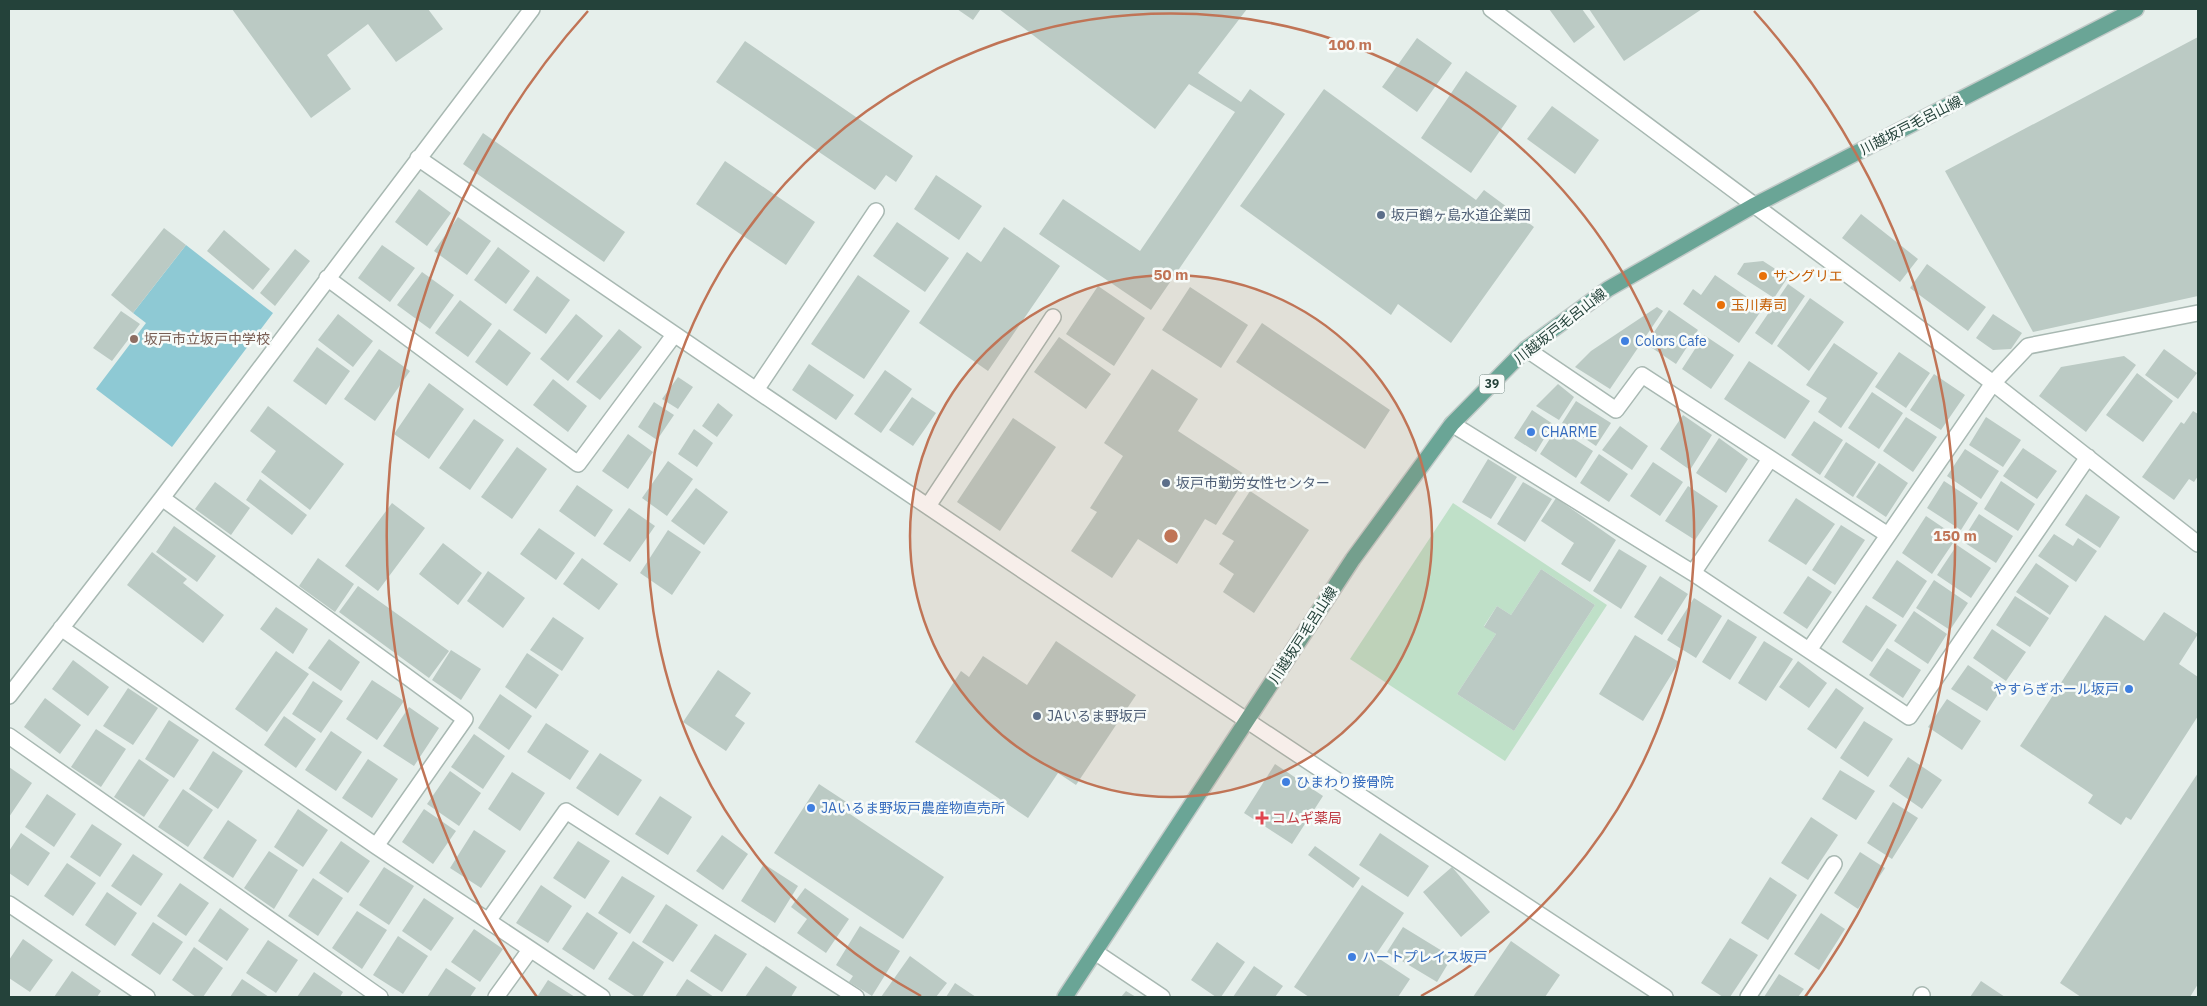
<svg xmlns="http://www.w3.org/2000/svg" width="2207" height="1006" font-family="'IBM Plex Sans','Noto Sans JP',sans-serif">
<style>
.green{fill:#bfe0c8;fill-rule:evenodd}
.water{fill:#8ec9d4}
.building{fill:#bbcac4}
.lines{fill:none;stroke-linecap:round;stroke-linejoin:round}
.minor-casing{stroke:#a8b8b2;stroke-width:18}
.major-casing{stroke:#c2cac8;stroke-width:18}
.minor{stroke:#fff;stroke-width:15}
.major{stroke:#6aa596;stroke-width:15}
.ring{fill:none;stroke:#c07456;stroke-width:2.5}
.service-dot{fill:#5c6f8a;stroke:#f7fbf9;stroke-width:2}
.food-dot{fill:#e8710a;stroke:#f7fbf9;stroke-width:2}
.education-dot{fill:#8d6e63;stroke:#f7fbf9;stroke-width:2}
.shop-dot{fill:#3f7fe0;stroke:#f7fbf9;stroke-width:2}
.health-dot{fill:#e0444e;stroke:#f7fbf9;stroke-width:2}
.labels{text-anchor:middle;stroke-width:5;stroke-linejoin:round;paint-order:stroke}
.shield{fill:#f7fbf9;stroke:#637a73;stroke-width:1}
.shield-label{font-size:12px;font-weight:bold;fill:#24423a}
.street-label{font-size:14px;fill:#24423a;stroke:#f7fbf9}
.service-label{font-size:14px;fill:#4e5e75;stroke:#f7fbf9;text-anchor:start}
.food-label{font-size:14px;fill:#c56008;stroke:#f7fbf9;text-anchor:start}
.education-label{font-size:14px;fill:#785e54;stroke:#f7fbf9;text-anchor:start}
.shop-label{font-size:14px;fill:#366cbe;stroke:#f7fbf9;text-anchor:start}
.health-label{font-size:14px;fill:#be3a42;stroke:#f7fbf9;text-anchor:start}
.centre{fill:#c07456;stroke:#f7fbf9;stroke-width:2.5}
.ring-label{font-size:15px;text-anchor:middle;font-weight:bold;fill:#c07456;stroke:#f7fbf9;stroke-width:5;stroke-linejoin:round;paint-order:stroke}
</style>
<rect width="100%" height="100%" fill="#e6efeb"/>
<path class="green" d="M1453 503 1607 605 1505 761 1350 659ZM1541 569 1595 605 1514 731 1457 694 1496 634 1484 626 1497 606 1511 615Z"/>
<path class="water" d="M186 245 273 313 172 447 96 389 146 323 133 313Z"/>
<path class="building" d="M232 9H428L443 29 396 62 368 24 327 55 351 89 311 118Z
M957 9H979L980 10 973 20Z
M999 9H1247L1198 73 1241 102 1250 89 1285 114 1151 310 1039 234 1063 199 1140 251 1235 112 1189 84 1155 129Z
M1549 9H1582L1595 27 1574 43Z
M1589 9H1702L1624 61Z
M2198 37V296L2033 332 1945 171Z
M1417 38 1452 63 1417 112 1382 87Z
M745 41 913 156 896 182 886 175 875 190 716 82Z
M1466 71 1517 106 1471 173 1421 138Z
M1324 89 1476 200 1484 190 1534 227 1451 343 1398 304 1391 315 1240 206Z
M1552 106 1599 140 1575 174 1527 139Z
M483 133 625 232 604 262 463 164Z
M725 161 815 222 786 265 696 204Z
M936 175 982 206 959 240 914 209Z
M419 189 451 213 427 246 395 222Z
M1861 214 1918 259 1900 282 1842 238Z
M458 217 491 241 467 275 434 251Z
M897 222 949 258 925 292 873 256Z
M1004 227 1060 266 988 371 919 323 967 252 981 262Z
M164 228 186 245 133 313 111 295Z
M224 230 270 269 253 290 207 251Z
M382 245 415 268 390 302 358 278Z
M498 247 530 271 506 304 474 280Z
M295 249 310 261 275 306 260 293Z
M1763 261 1788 277 1774 298 1737 274 1744 263Z
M1927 264 1986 307 1968 331 1910 288Z
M422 272 454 295 430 329 397 305Z
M858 275 910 311 864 379 811 344Z
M1715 275 1763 308 1739 343 1683 304 1693 289 1701 295Z
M537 276 570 300 546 334 513 310Z
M1788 284 1805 296 1772 345 1755 333Z
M1098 286 1145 318 1114 366 1066 334Z
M1190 287 1248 325 1221 368 1162 330Z
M1810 298 1844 322 1809 371 1777 346Z
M460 300 492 324 468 357 435 333Z
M1657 307 1663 311 1610 389 1575 367 1591 351Z
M1669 310 1698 330 1676 364 1646 344Z
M121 311 140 324 112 361 93 348Z
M338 314 373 341 353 367 318 340Z
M576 314 603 336 568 381 540 359Z
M1993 314 2022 333 2011 349 1993 350 1976 338Z
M1262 323 1390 410 1365 449 1236 362Z
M499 329 531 353 507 386 475 362Z
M619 329 642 347 600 400 576 382Z
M1704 335 1734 355 1711 389 1682 369Z
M1059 337 1111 374 1086 409 1034 372Z
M1834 343 1878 373 1841 428 1818 412 1827 398 1806 385Z
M317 347 350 371 326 405 293 381Z
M379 349 410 371 375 421 344 399Z
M2164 349 2197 373 2178 399 2145 375Z
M1899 352 1930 373 1906 408 1875 387Z
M2124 356 2136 365 2086 432 2039 396 2061 367Z
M1749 361 1810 401 1785 439 1724 399Z
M809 364 854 395 836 420 792 390Z
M1152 369 1198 399 1178 431 1247 476 1216 525 1205 519 1177 564 1138 539 1112 578 1071 551 1097 512 1090 508 1123 456 1104 443Z
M885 370 912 389 881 433 854 414Z
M2137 373 2173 401 2143 442 2106 415Z
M1934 374 1965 395 1941 430 1910 410Z
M678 377 693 387 678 409 662 399Z
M553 379 587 406 568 432 533 405Z
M429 383 464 409 429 459 394 434Z
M1558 384 1574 397 1559 420 1536 406Z
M1872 392 1903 413 1879 449 1848 428Z
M912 397 936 413 913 446 889 430Z
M1576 401 1611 423 1596 446 1562 423Z
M654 402 674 415 657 440 638 427Z
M718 403 733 415 717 437 702 426Z
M268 406 344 464 310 510 261 472 276 451 250 431Z
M1532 410 1553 424 1536 452 1514 438Z
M2193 411 2198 414V476L2194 482 2189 479 2174 500 2142 477 2181 422 2184 424Z
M1683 415 1712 435 1690 470 1660 449Z
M1906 417 1937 437 1913 472 1883 451Z
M1986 417 2021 440 2003 467 1969 445Z
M1013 418 1056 447 1000 531 957 502Z
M474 419 504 440 470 490 439 468Z
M1814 421 1843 440 1820 475 1791 455Z
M1620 426 1648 446 1632 470 1602 450Z
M1557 428 1593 451 1576 478 1540 454Z
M694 429 713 443 697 467 678 454Z
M628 434 653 452 628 489 602 471Z
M1719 438 1748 459 1726 493 1696 473Z
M1846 442 1876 462 1853 497 1824 477Z
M517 447 547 469 512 519 481 497Z
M2023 448 2057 471 2037 499 2003 476Z
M1965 449 1999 471 1981 499 1947 476Z
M1599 454 1628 474 1609 502 1580 483Z
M1488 459 1517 477 1491 519 1462 502Z
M668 461 693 479 667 516 642 498Z
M1653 462 1683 482 1660 516 1630 496Z
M1879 463 1908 483 1886 517 1856 497Z
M260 479 307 515 292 535 246 500Z
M1944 481 1978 503 1961 530 1927 508Z
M2001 481 2035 504 2018 531 1984 509Z
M215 482 250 508 231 535 195 509Z
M1523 482 1552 499 1525 542 1497 524Z
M577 485 613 510 595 537 559 511Z
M1688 486 1718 506 1695 540 1665 521Z
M696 488 728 512 704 545 671 521Z
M1250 491 1309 530 1254 613 1223 592 1234 574 1219 564 1234 541 1222 534Z
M2086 494 2120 517 2100 548 2065 525Z
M1556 498 1616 540 1590 582 1561 564 1574 543 1541 521Z
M1796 498 1835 524 1806 565 1768 541Z
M392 503 425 528 378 591 345 566Z
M629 508 655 526 630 562 603 544Z
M1979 514 2013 536 1996 563 1962 541Z
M1926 516 1957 537 1932 574 1902 553Z
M1841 525 1865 540 1835 585 1812 570Z
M174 526 216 556 197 582 156 552Z
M539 528 575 553 556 580 520 554Z
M668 530 701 552 672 595 640 573Z
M2054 534 2073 546 2078 538 2097 551 2076 582 2038 556Z
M443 543 482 573 458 605 419 574Z
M1957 545 1991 568 1971 598 1937 575Z
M1619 549 1647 566 1621 609 1593 591Z
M152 552 187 579 183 583 224 615 203 643 127 585Z
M318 558 354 584 335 612 299 586Z
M582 558 618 584 599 610 563 584Z
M1897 560 1927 581 1903 618 1872 598Z
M2036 563 2069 586 2050 615 2016 592Z
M1541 569 1595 605 1514 731 1457 694 1496 634 1484 627 1497 606 1511 615Z
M488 571 525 598 503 628 467 601Z
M1660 576 1688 594 1662 635 1634 617Z
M1808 576 1832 592 1807 629 1783 613Z
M1934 580 1968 603 1950 630 1916 608Z
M358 586 449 651 429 678 339 612Z
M2015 596 2049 618 2030 647 1996 625Z
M1694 598 1722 616 1696 658 1667 640Z
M1866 605 1897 625 1872 662 1842 642Z
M276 607 308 629 293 654 260 629Z
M1914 611 1947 634 1928 664 1894 641Z
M2164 612 2198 634 2179 664 2198 677V716L2131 820 2126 817 2121 825 2088 803 2093 795 2020 746 2105 615 2144 641Z
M553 617 584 638 562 671 530 650Z
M1728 619 1757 637 1730 680 1702 662Z
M1992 629 2026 652 2006 681 1973 658Z
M1635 635 1679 662 1643 721 1599 694Z
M329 639 360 662 341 691 308 668Z
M1056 641 1136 695 1076 785 1058 773 1028 818 915 742 961 671 969 677 983 656 1027 685Z
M1764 641 1793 659 1766 701 1738 683Z
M1887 648 1921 670 1903 698 1869 675Z
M451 650 481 669 461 700 432 680Z
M276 651 309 674 267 732 235 709Z
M527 653 559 675 536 709 505 687Z
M73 660 109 687 88 716 52 689Z
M1798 661 1827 683 1809 708 1779 687Z
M1968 665 2002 688 1987 711 1951 689Z
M718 670 751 693 735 716 745 723 726 751 683 722Z
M372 680 404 701 377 740 346 719Z
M313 681 343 701 321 733 292 714Z
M128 688 158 708 133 745 103 726Z
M1836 688 1864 708 1836 749 1807 729Z
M500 694 532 716 509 750 478 728Z
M45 698 81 725 60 754 24 727Z
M1947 699 1981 721 1962 750 1928 727Z
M409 707 439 728 414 766 383 746Z
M284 716 316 739 296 768 264 745Z
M169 720 199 740 174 778 145 759Z
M1864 721 1893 739 1868 777 1840 758Z
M546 723 589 751 570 780 527 752Z
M96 729 126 749 101 787 71 767Z
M331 731 362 752 336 791 305 770Z
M474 734 505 756 483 789 451 767Z
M213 751 243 771 218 809 189 789Z
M600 753 642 780 618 816 576 788Z
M1908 757 1942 780 1922 809 1889 786Z
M139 759 169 780 144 817 114 797Z
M368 759 398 779 372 818 342 798Z
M1275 764 1323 796 1292 844 1244 813Z
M9 767 32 783 9 817Z
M1840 770 1875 791 1856 820 1822 799Z
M450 771 481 793 459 826 427 804Z
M512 772 545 793 520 831 488 809Z
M2198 773V984L2190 997H2081L2060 983Z
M819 784 851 805 847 812 944 877 903 939 774 853Z
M183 789 213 810 188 847 158 827Z
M47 794 76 814 54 847 25 827Z
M660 796 692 817 668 855 635 834Z
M1893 802 1918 818 1892 859 1867 843Z
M298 809 328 830 303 867 274 847Z
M424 809 456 831 433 864 402 842Z
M1811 817 1838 835 1808 880 1781 863Z
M228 820 257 840 233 878 203 858Z
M92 824 122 844 100 877 70 857Z
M474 830 506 851 481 888 450 868Z
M21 833 50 853 28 886 9 873V851Z
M1380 833 1429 866 1408 897 1359 865Z
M722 835 748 854 723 890 696 871Z
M341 841 370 861 348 893 319 873Z
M578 841 610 861 585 899 553 878Z
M1315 846 1360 878 1353 888 1308 855Z
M269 851 298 870 274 909 244 888Z
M1860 852 1885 868 1858 909 1834 893Z
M133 854 163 874 141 906 111 886Z
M67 863 96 883 73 916 44 896Z
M764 864 798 886 775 923 741 901Z
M384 867 414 886 389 925 359 905Z
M1452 867 1490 912 1461 937 1423 892Z
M622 876 655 896 630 934 598 913Z
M1770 877 1797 895 1768 940 1741 923Z
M313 878 343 898 318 936 288 916Z
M180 883 209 903 186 936 157 916Z
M541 885 572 906 548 943 516 923Z
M1362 885 1404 913 1375 956 1410 979 1398 997H1309L1294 987Z
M805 888 849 919 826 953 797 933 807 919 791 907Z
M107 892 137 913 115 946 85 925Z
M424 898 454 918 431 951 402 931Z
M666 904 698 925 673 962 642 942Z
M220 908 249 929 227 961 198 941Z
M357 911 387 930 362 969 332 948Z
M587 912 618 933 594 970 562 949Z
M1821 913 1845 929 1819 970 1794 954Z
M153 922 183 942 160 975 131 955Z
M860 926 900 951 872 996 849 982 853 976 836 965Z
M1403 927 1452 957 1437 982 1387 952Z
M474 929 503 949 480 982 451 962Z
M715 934 747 954 722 992 690 971Z
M398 936 428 956 403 994 373 975Z
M1730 938 1758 955 1730 997H1723L1701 983Z
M23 939 53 960 30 992 9 978V960Z
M268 940 298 960 276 993 246 973Z
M633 941 664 962 642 997H636L608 979Z
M1511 941 1560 975 1545 997H1473Z
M1217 942 1245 962 1221 997H1216L1191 980Z
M194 947 223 968 203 997H196L172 980Z
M910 956 947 983 936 997H881Z
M766 966 797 987 791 997H745Z
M1254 966 1283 986 1275 997H1233Z
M446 968 476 988 470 997H427Z
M72 971 101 991 97 997H54Z
M314 972 343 992 340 997H297Z
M1779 974 1804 989 1798 997H1764Z
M242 979 269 997H230Z
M687 979 714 997H675Z
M548 980 575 997H537Z
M1981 981 2005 997H1970Z
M955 983 976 997H946Z
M1126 991 1136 997H1121Z"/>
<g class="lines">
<defs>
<path id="minor" d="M1491 9 1993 383 2198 544
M418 158C830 443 1246 722 1665 997
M327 278 578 464 674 335
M1526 349 1616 410 1642 375 1888 535
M756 390 876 211
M1452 424 1693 573 1909 717 2088 457
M162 498 465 719 376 846
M928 506 1053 317
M1693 573 1770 459
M61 628 376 846 602 997
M1809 650 1993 383 2028 346 2198 313
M9 696 162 498 532 9
M9 736 380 997
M9 904 147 997
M488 921 566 811 856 997
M1095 952 1162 997
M496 997 530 950
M1748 997 1834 864
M1921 997 1922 995"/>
<path id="major" d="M1065 997 1353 559 1452 424 1526 349 1608 289 1753 206 2136 9"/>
</defs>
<use href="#minor" class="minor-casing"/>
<use href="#major" class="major-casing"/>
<use href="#minor" class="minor"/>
<use href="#major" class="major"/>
</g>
<circle cx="1171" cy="536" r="261" fill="#c07456" fill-opacity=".12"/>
<g class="ring">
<circle cx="1171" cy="536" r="261"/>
<path d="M921 996A523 523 0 1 1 1421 996"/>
<path d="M537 997A784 784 0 0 1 588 11M1754 11A784 784 0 0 1 1805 997"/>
</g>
<g class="service-dot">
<circle cx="1381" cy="215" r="5"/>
<circle cx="1166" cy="483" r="5"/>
<circle cx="1037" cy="716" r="5"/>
</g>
<g class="food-dot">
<circle cx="1763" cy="276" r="5"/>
<circle cx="1721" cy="305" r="5"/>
</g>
<circle class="education-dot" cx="134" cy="339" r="5"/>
<g class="shop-dot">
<circle cx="1625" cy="341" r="5"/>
<circle cx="1531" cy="432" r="5"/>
<circle cx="2129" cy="689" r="5"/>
<circle cx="1286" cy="782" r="5"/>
<circle cx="811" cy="808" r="5"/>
<circle cx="1352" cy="957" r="5"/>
</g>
<path class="health-dot" d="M1259.5 810.5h5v5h5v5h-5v5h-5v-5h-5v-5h5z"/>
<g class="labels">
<rect class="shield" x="1479.5" y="374.5" width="25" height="19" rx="4"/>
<g class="shield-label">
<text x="1492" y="388">39</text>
</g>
<g class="street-label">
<text transform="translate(1911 125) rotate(-27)" y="5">川越坂戸毛呂山線</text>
<text transform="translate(1560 326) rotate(-38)" y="5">川越坂戸毛呂山線</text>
<text transform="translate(1303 635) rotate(-57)" y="5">川越坂戸毛呂山線</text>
</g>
<g class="service-label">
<text x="1391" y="220">坂戸鶴ヶ島水道企業団</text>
<text x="1176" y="488">坂戸市勤労女性センター</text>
<text x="1047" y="721">JAいるま野坂戸</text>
</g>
<g class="food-label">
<text x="1773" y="281">サングリエ</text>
<text x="1731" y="310">玉川寿司</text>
</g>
<g class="education-label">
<text x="144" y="344">坂戸市立坂戸中学校</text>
</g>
<g class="shop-label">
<text x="1635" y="346">Colors Cafe</text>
<text x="1541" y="437">CHARME</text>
<text x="2119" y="694" text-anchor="end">やすらぎホール坂戸</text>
<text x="1296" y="787">ひまわり接骨院</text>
<text x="821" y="813">JAいるま野坂戸農産物直売所</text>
<text x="1362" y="962">ハートプレイス坂戸</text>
</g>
<g class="health-label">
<text x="1272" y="823">コムギ薬局</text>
</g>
</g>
<circle cx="1171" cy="536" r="8" class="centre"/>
<g class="ring-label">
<text x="1350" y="50">100 m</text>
<text x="1171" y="280">50 m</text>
<text x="1955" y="541">150 m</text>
</g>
<rect width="2207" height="1006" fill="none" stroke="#24423a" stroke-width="20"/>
</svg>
